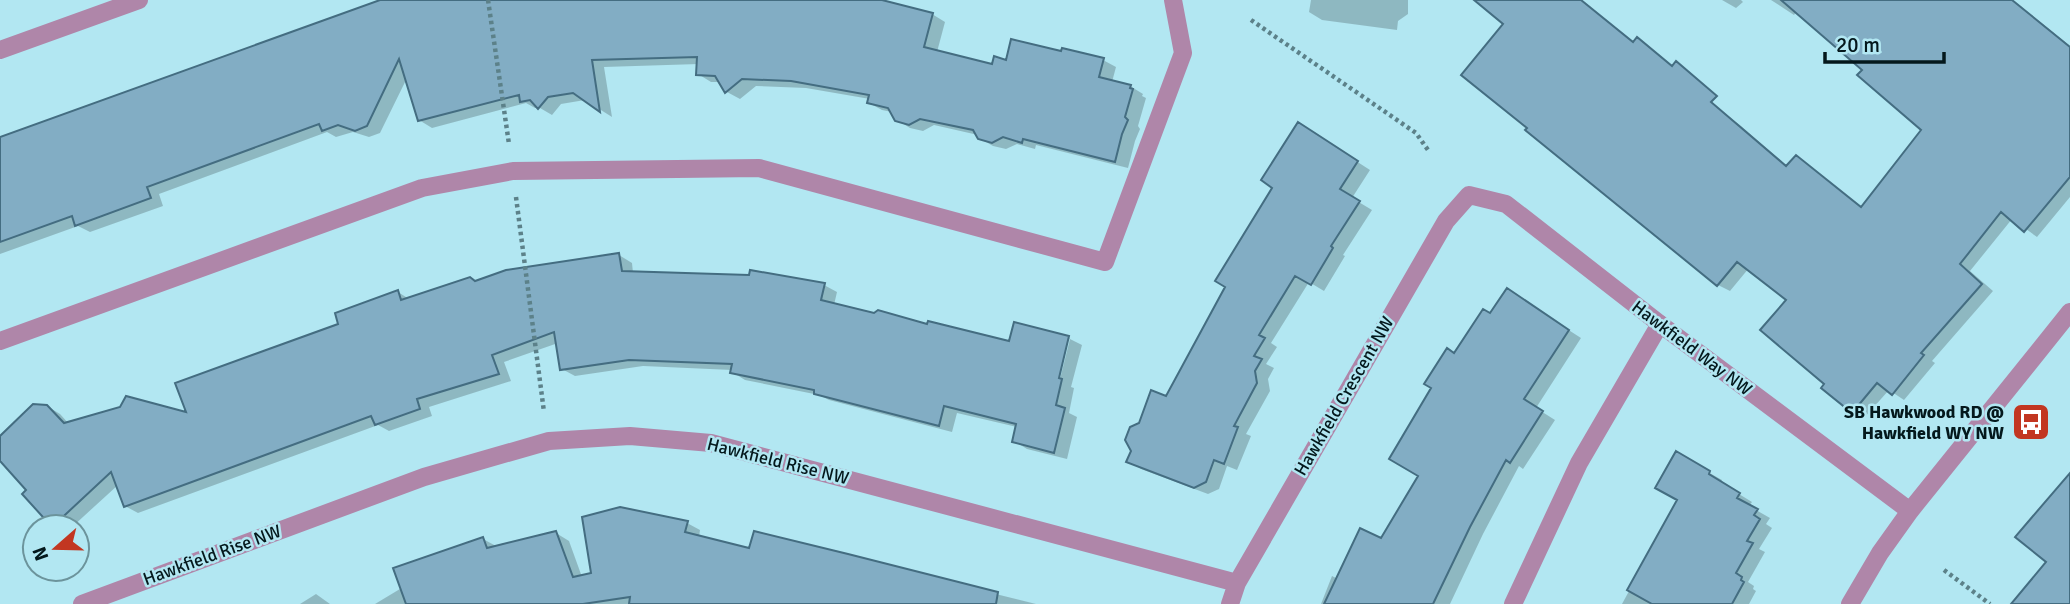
<svg xmlns="http://www.w3.org/2000/svg" width="2070" height="604" font-family="Signika,sans-serif">
<style>
.shadow{fill:#0003}
.building{fill:#82adc4;stroke:#446d81;stroke-width:2}
.lines{fill:none;stroke-linecap:round;stroke-linejoin:round}
.path{stroke:#5c8189;stroke-width:4.5;stroke-dasharray:3.5 3.5;stroke-linecap:butt}
.service{stroke:#af86a9;stroke-width:18}
.minor{stroke:#af86a9;stroke-width:18}
.labels{text-anchor:middle;stroke-width:5;stroke-linejoin:round;paint-order:stroke}
.street-label{font-size:18px;fill:#04181c;stroke:#b2e7f2}
.poi-label{font-size:18px;font-weight:bold;fill:#04181c;stroke:#b2e7f2;text-anchor:end}
</style>
<rect width="100%" height="100%" fill="#b2e7f2"/>
<path class="shadow" d="M381 0H851L932 14 945 22 937 52 993 66 1007 62 1103 60 1116 67 1112 82 1130 86 1143 94 1142 96 1146 98 1138 126 1140 129 1135 141 1128 168 1036 145 1035 149 1017 144 1006 149 993 146 979 138 978 135 934 125 923 131 910 128 897 120 892 112 882 110 869 103 870 99 806 88 756 86 740 99 727 92 721 82H711L698 74 699 64 604 67 612 117 585 100 561 104 552 115 540 108H535L526 103 432 128 419 120 407 78 380 133 369 137 353 132 336 137 327 132 159 194 163 206 90 232 78 226 0 254V139Z
M1311 0H1408V14L1398 21 1397 30 1322 20 1309 12Z
M1491 0H1578L1741 126 1788 167 1796 157 1807 164 1862 208 1924 130 1864 70 1797 11 1794 15 1771 0H2005L2033 16 2070 46V197L2037 237 2012 219 1970 271 1993 291 1932 361 1935 363 1904 400 1889 390 1864 418 1853 412 1827 384 1788 299 1749 268 1730 291 1718 285 1528 130 1505 24Z
M1722 0H1741L1743 2 1736 8Z
M1311 132 1370 170 1352 198 1372 210 1343 255 1345 256 1324 291 1309 282 1271 343 1277 347 1266 364 1274 368 1268 379 1270 391 1246 434 1251 436 1237 470 1227 466 1219 489 1208 494 1141 469 1129 461 1140 424 1167 398Z
M619 255 632 263 633 273 824 285 837 292 834 305 1010 344 1015 324 1069 338 1070 339H1067L1055 386 1058 387 1070 339 1082 345 1071 387 1074 388 1069 413 1077 417 1067 459 1027 449 1014 441 1017 427 957 413 952 432 829 400 819 395 745 380 732 372V370L643 366 575 376 562 369 558 343 504 362 511 381 429 407 432 416 389 431 378 425 138 513 125 506 118 485 72 527 53 525 29 490 0 459V438L47 406 60 414 69 424 189 414 398 292 409 299 476 282Z
M1519 298 1581 338 1536 408 1555 420 1523 469 1519 466 1483 534 1450 604H1321L1332 576 1338 579 1382 541 1420 475 1455 355 1491 315Z
M1676 454 1722 480 1721 483 1752 502 1749 506 1770 518 1766 524 1772 528 1759 549 1765 552 1748 582 1754 586 1753 589 1756 591 1749 604H1622L1679 499Z
M687 523 700 530 699 537 751 550 943 581 1036 604H375L483 539 496 546 556 533 569 541 582 577 593 574Z
M316 594 330 604H300Z"/>
<path class="building" d="M380 0H882L933 13 924 47 992 64 994 56 1006 60 1011 39 1061 51 1062 48 1104 58 1099 77 1131 85 1130 88 1133 89 1125 117 1128 120 1122 134 1115 162 1023 139 1022 143 1003 137 992 143 978 139 973 130 920 119 909 125 895 121 888 108 867 103 869 95 791 81 742 79 725 93 715 76 696 75 697 57 592 60 600 112 573 93 548 97 538 109 530 100 520 102 519 95 418 121 399 59 367 126 355 131 338 125 322 131 319 124 147 187 151 198 75 226 72 216 0 242V137Z
M1474 0H1581L1633 42 1637 37 1672 66 1676 61 1717 96 1711 102 1786 166 1796 155 1861 207 1921 130 1857 75 1862 70 1781 0H2012L2070 47V177L2024 232 2001 212 1960 264 1982 284 1921 353 1924 355 1892 395 1877 383 1852 413 1821 388 1824 384 1760 330 1786 300 1737 262 1717 286 1525 130 1527 128 1461 75 1503 24Z
M1298 122 1358 161 1340 189 1360 201 1331 246 1333 248 1311 285 1295 276 1259 335 1265 338 1254 356 1262 359 1255 371 1257 383 1234 426 1238 427 1224 464 1214 460 1206 482 1194 488 1126 462 1131 451 1125 440 1130 427 1139 423 1151 390 1166 396 1225 287 1215 281 1272 188 1261 180Z
M619 253 622 271 749 275 750 270 825 283 821 300 874 313 878 310 927 324 928 321 1009 341 1014 322 1069 336 1059 378 1062 379 1056 405 1065 408 1054 453 1012 442 1016 424 944 406 939 426 814 394V390L730 373 732 364 629 360 560 370 554 332 492 355 499 374 417 399 420 409 375 425 371 416 124 507 111 472 52 527 22 494 26 490 0 461V436L33 404 47 405 64 423 120 407 126 396 186 412 175 383 338 324 335 313 398 290 401 300 470 277 475 281 506 270Z
M1507 288 1569 330 1524 399 1543 411 1510 463 1506 460 1470 527 1433 604H1324L1360 528 1381 538 1418 476 1389 459 1431 388 1424 384 1447 348 1454 353 1483 309 1490 313Z
M1676 451 1710 471 1709 474 1740 493 1737 498 1758 509 1754 515 1760 519 1747 541 1753 543 1736 573 1742 577 1741 580 1744 582 1732 604H1652L1627 590 1677 500 1655 488Z
M2070 473V604H2011L2046 562 2015 537Z
M620 507 688 521 685 532 749 548 754 531 848 554 998 592 996 604H629L630 597 583 604H406L393 568 483 537 487 548 556 531 573 577 591 573 582 517Z"/>
<g class="lines">
<path class="path" d="M488 0 509 144
M1251 20 1416 133 1428 150
M516 197 544 412
M1944 570 1990 604"/>
<path class="service" d="M0 341 422 188 513 171 759 168 1105 262 1183 53 1173 0
M1513 604 1579 463 1660 324"/>
<path class="minor" d="M0 50 139 0
M82 604 424 477 549 441 630 436 711 443 1237 583
M1230 604 1237 583 1446 221 1469 195 1506 204 1660 324 1910 511
M1850 604 1880 553 1910 511 2070 312"/>
</g>
<defs>
<symbol id="bus-square" viewBox="-11 -11 22 22"><rect x="-9" y="-9" width="18" height="18" rx="4" fill="#c23621" stroke="#b2e7f2"/><path d="M-5-6H5V4H4V6H2V4H-2V6H-4V4H-5ZM-3.5-4V0h7V-4ZM-3.5 1.2v1.5H-2V1.2ZM2 1.2v1.5H3.5V1.2Z" fill="#fff"/></symbol>
</defs>
<g fill-rule="evenodd">
<use href="#bus-square" x="2009" y="400" width="44" height="44"/>
</g>
<g class="labels">
<g class="street-label">
<text transform="translate(1692 348) rotate(37)" y="6">Hawkfield Way NW</text>
<text transform="translate(1344 396) rotate(-60)" y="6">Hawkfield Crescent NW</text>
<text transform="translate(778 461) rotate(14)" y="6">Hawkfield Rise NW</text>
<text transform="translate(212 555) rotate(-20)" y="6">Hawkfield Rise NW</text>
</g>
<g class="poi-label">
<text x="2004" y="418">SB Hawkwood RD @<tspan x="2004" dy="21">Hawkfield WY NW</tspan></text>
</g>
</g>
<g transform="translate(56 548) rotate(250)"><circle r="33" fill="#b2e7f2" stroke="#6c949c" stroke-width="2"/>
<path d="M0-5L12 26L0 18L-12 26Z" fill="#c23621"/>
<text y="-10" font-size="19" font-weight="bold" text-anchor="middle" fill="#04181c">N</text>
</g>
<path d="M1825 52v10h119v-10" fill="none" stroke="#04181c" stroke-width="3.5"/>
<text x="1836" y="52" font-size="21" fill="#04181c" stroke="#b2e7f2" stroke-width="5" paint-order="stroke">20 m</text>
</svg>
